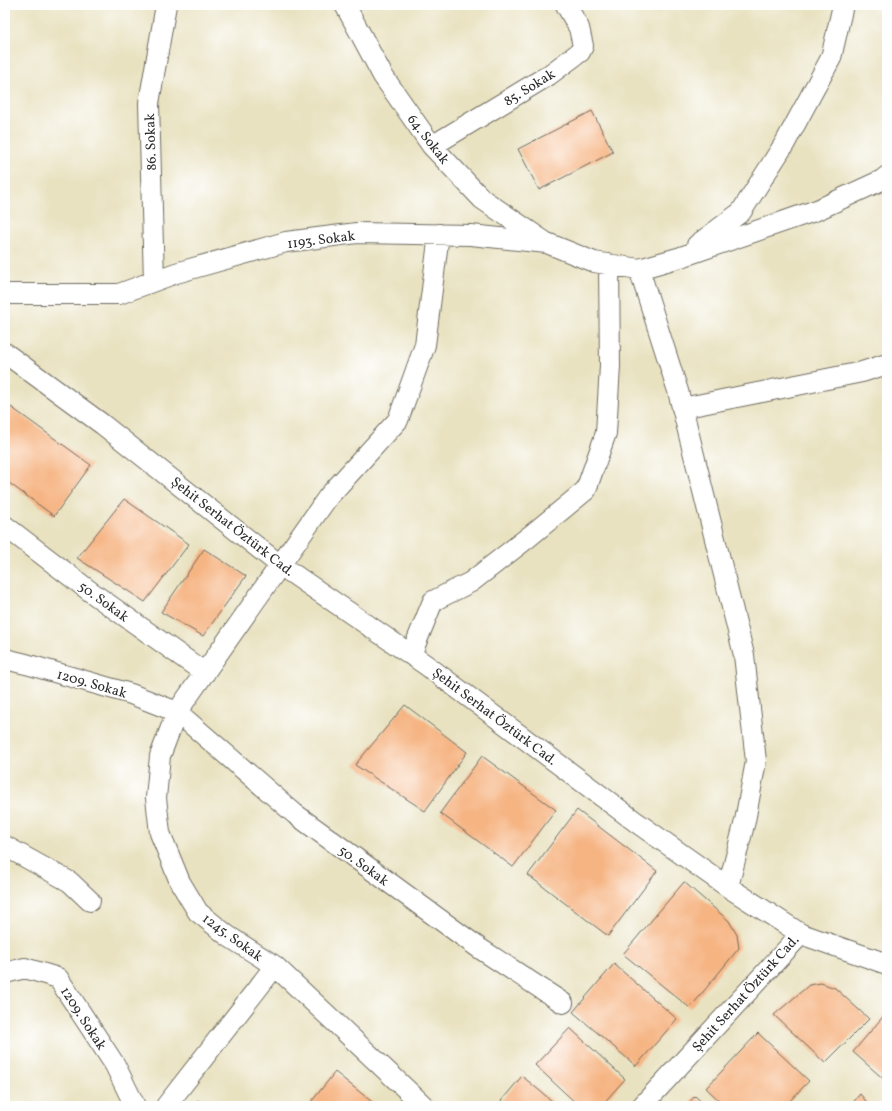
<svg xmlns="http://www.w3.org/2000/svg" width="892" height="1111" font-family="Vollkorn,serif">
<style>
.building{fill:#f6b482}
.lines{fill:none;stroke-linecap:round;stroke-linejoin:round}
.street-casing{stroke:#6e6b60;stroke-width:22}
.street{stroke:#fff;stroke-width:20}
.labels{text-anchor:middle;stroke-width:3.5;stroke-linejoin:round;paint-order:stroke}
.street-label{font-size:14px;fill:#2b2b2b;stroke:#fff}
</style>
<rect width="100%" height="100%" fill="#fff"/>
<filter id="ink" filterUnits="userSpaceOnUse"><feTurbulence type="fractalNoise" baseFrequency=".025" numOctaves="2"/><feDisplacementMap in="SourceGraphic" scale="8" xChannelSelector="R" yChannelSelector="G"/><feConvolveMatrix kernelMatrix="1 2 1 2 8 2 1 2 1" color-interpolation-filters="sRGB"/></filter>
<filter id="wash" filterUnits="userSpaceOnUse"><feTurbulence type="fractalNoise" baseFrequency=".012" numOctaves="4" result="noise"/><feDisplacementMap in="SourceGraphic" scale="16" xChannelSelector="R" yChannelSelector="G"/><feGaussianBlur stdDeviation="0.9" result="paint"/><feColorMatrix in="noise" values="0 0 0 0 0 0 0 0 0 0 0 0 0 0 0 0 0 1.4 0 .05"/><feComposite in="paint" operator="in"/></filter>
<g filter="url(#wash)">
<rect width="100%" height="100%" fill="#e9e2c1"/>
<g id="blocks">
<path class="building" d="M592 111 613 152 539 190 518 149Z
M11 407 91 465 54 516 5 480V415Z
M124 499 189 544 145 602 77 558Z
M204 549 246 576 203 636 161 612Z
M405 705 467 752 425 811 355 765Z
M482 756 556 810 513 867 440 813Z
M577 810 657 871 608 936 528 875Z
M684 882 729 921 737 935 739 948 690 1008 623 954Z
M614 964 677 1019 636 1066 573 1012Z
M821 983 835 988 869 1019 825 1063 774 1015 809 985Z
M887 1012V1082L853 1052Z
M570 1028 625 1079 601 1106H579L535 1065Z
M758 1033 809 1081 785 1106H725L706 1088Z
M335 1072 377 1106H308Z
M522 1076 558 1106H497Z
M860 1094 870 1106H850Z
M695 1096 706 1106H686Z
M198 1100 205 1106H193Z"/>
</g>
</g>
<g filter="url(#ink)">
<use href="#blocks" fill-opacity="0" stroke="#6e6b60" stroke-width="1"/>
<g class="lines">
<defs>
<path id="street" d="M345 5 383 76 432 146 482 199 545 242
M432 146 549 75 580 52 583 46 579 28 566 5
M697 245 741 212 785 143 831 58 843 5
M154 281 149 103 166 5
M5 294H119L176 273 286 242 357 233 471 235 547 243 594 262 639 269
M5 353 102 424 280 565 426 665 636 822 728 887 801 934 887 964
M682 408 862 372 887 364
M5 526 91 592 205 673
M411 655 433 601 471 582 530 536 586 490 606 433 610 366 609 264
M5 659 26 664 131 694 177 712 295 814 479 948 563 1003
M5 846 70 882 90 901
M728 887 745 821 756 761 744 655 678 391 639 269 681 257 817 210 882 180 887 176
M5 973 25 968 58 978 115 1065 135 1106
M166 1106 275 966
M424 1106 275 966 228 936 198 912 180 882 160 833 156 798 160 756 177 712 328 497 398 420 425 345 439 234
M642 1106 801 934"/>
</defs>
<use href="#street" class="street-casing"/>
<use href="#street" class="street"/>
</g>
</g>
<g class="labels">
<g class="street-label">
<text transform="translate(529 87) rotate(-32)" y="5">85. Sokak</text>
<text transform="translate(429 139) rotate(52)" y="5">64. Sokak</text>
<text transform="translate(150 142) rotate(-92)" y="5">86. Sokak</text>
<text transform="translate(321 239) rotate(-7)" y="5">1193. Sokak</text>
<text transform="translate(233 526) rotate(38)" y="5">Şehit Serhat Öztürk Cad.</text>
<text transform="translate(104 601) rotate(36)" y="5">50. Sokak</text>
<text transform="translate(92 683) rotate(16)" y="5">1209. Sokak</text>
<text transform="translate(495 716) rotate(37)" y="5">Şehit Serhat Öztürk Cad.</text>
<text transform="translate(364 865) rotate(36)" y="5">50. Sokak</text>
<text transform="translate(233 937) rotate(36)" y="5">1245. Sokak</text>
<text transform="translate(745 993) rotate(-48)" y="5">Şehit Serhat Öztürk Cad.</text>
<text transform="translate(84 1018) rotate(57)" y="5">1209. Sokak</text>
</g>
</g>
<rect width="892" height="1111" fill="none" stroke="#fff" stroke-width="20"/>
</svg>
